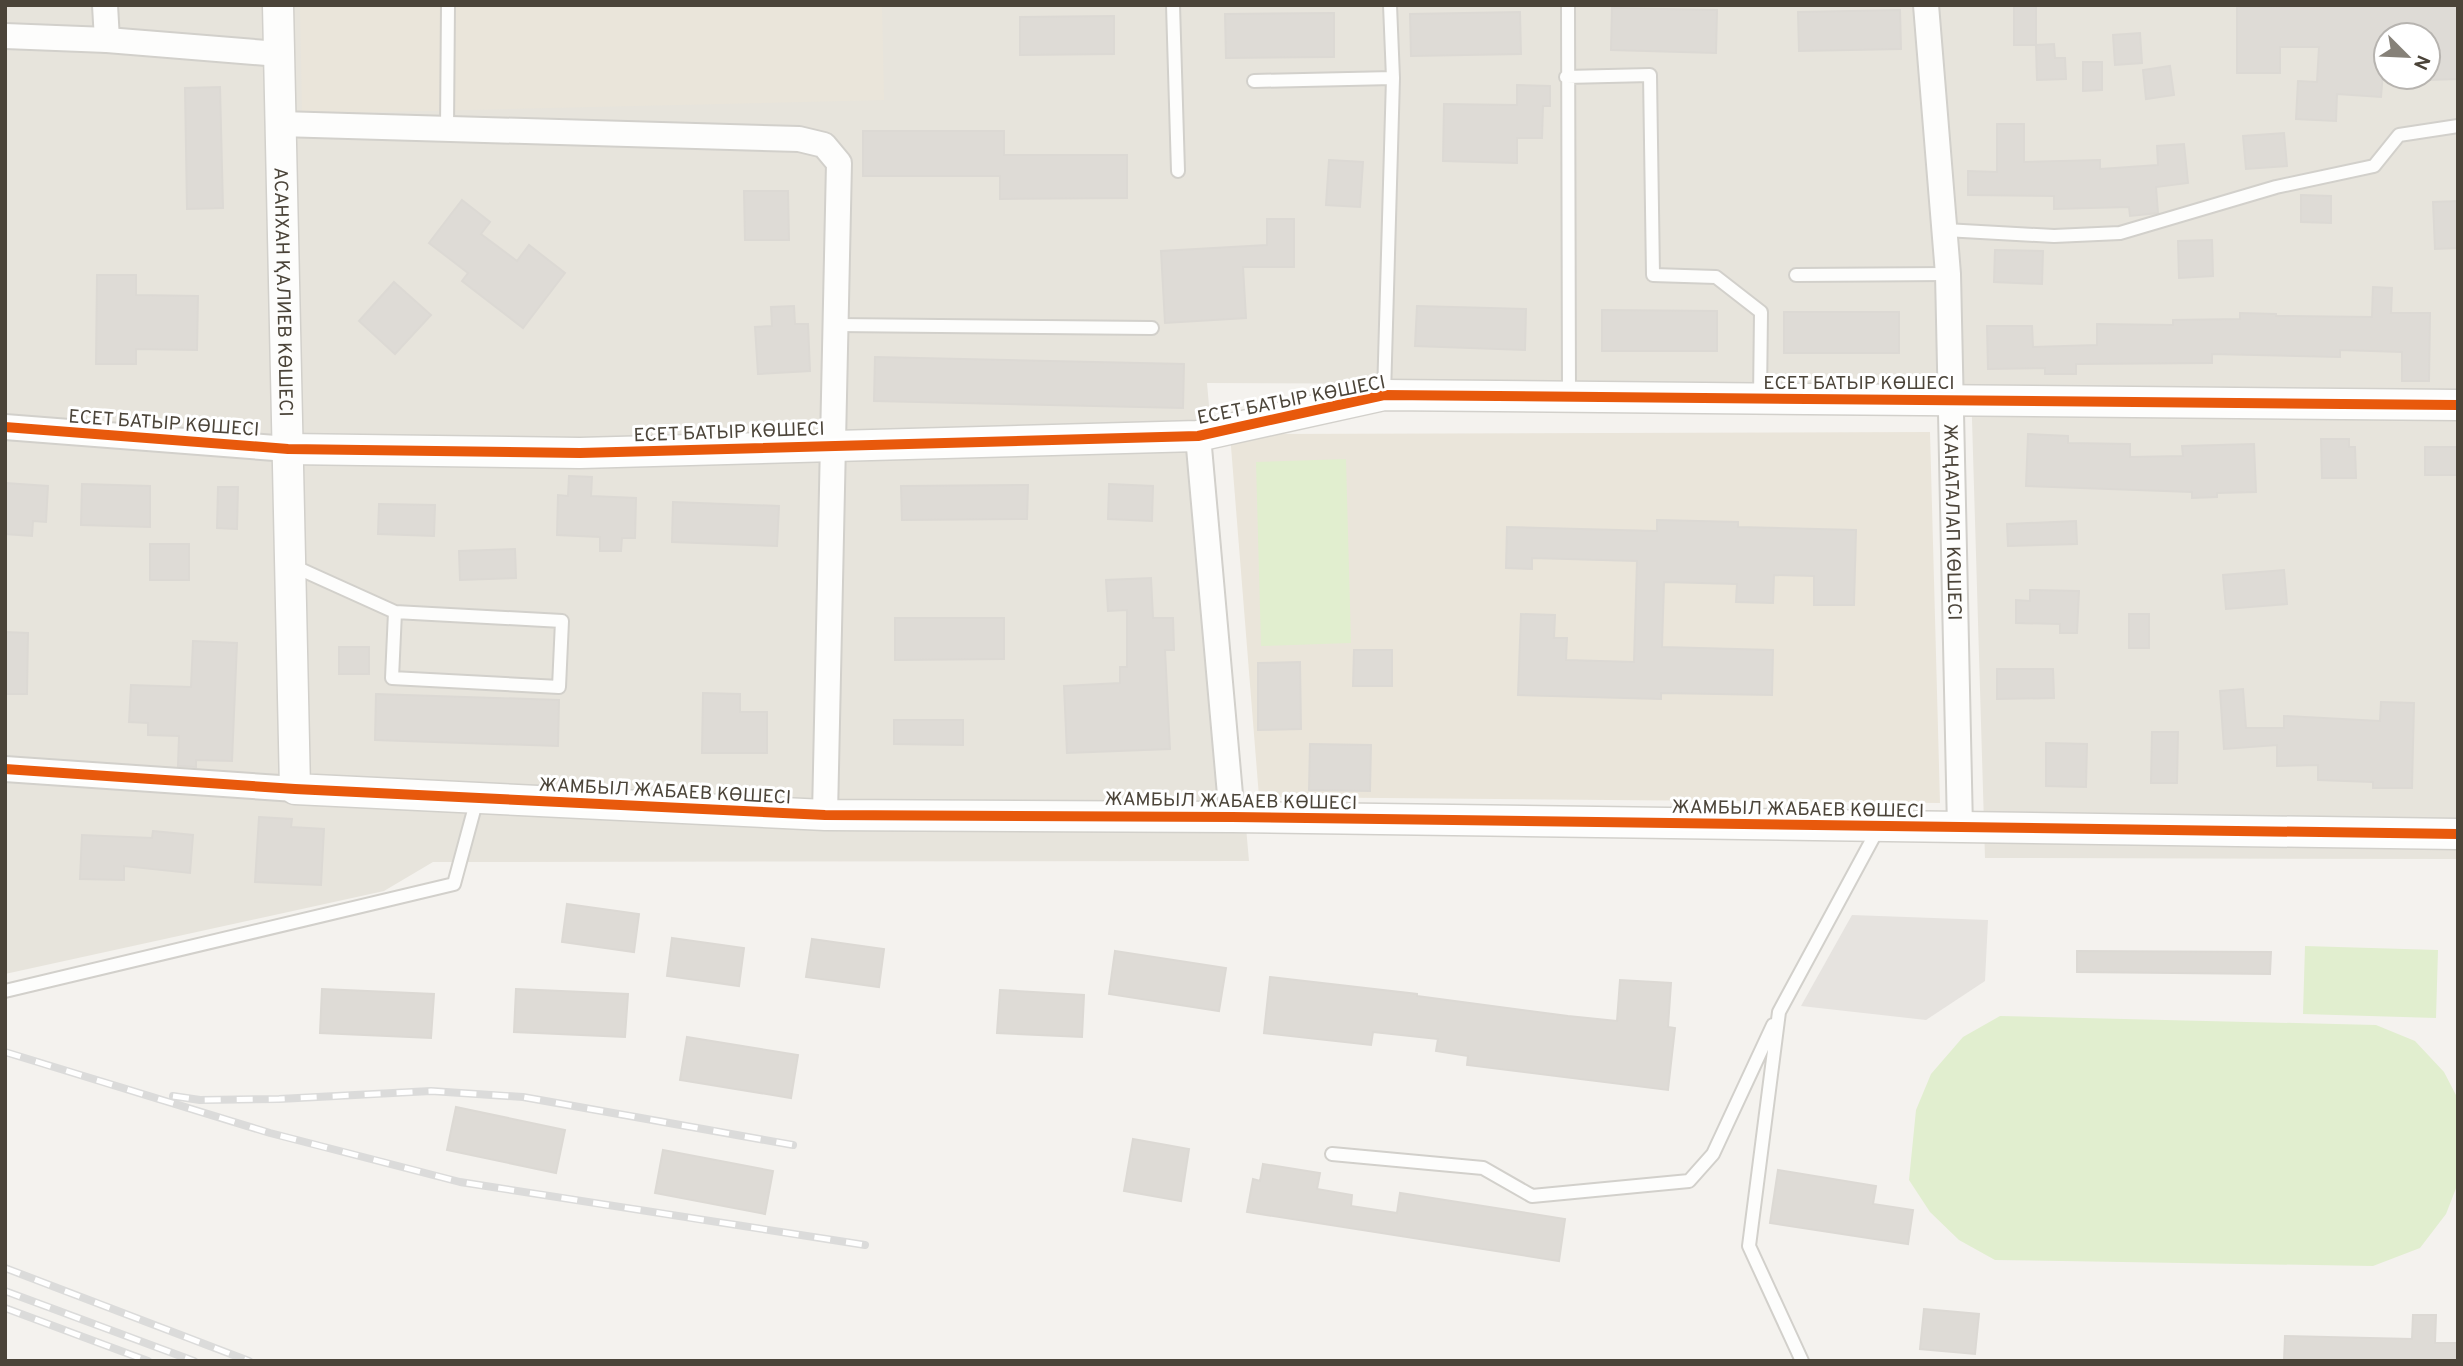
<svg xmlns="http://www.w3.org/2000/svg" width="2463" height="1366" font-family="Overpass,sans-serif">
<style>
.residential{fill:#e7e4dc;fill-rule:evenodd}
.education{fill:#eae5da}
.green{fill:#e1eecf}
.parking{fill:#e6e3df}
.building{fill:#dedbd6;stroke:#dcd9d4;stroke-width:2}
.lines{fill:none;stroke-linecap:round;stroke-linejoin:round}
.service-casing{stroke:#d2d0cb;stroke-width:16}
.minor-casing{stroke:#d2d0cb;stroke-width:28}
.tertiary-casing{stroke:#d2d0cb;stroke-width:33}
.service{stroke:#fdfdfc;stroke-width:12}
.minor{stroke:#fdfdfc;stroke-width:24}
.tertiary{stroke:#fdfdfc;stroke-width:30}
.rail-casing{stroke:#dbdbda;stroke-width:8}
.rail{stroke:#fff;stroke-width:5;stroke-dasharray:16;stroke-linecap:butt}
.cycleway-casing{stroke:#fff;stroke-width:15}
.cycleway{stroke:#e8590c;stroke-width:10}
.labels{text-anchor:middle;stroke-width:6;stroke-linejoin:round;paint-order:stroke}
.street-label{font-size:19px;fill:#4b4439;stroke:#fff}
</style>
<rect width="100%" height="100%" fill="#f4f2ee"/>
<path class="residential" d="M5 5H2458V859L1985 858 1971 386 1207 383 1249 861 433 862 384 891 5 974ZM2386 35H2428V77H2386Z"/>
<path class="education" d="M300 5H882L884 100 302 114Z
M1930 432 1940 803 1259 797 1230 434Z"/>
<path class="green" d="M1346 459 1351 643 1261 646 1256 462Z
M2305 946 2438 950 2436 1018 2303 1014Z
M2000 1016 2376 1025 2415 1041 2444 1072 2458 1099V1183L2446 1214 2420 1248 2373 1266 1995 1260 1959 1240 1930 1212 1909 1180 1916 1110 1931 1074 1963 1037Z"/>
<path class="parking" d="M1852 915 1988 920 1985 981 1926 1020 1801 1006Z"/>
<path class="building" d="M2014 5H2036V45H2014Z
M2458 5V79L2428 80V35H2386L2381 97 2337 94 2336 121 2296 119 2298 81 2317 82 2319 47H2280V73H2237V7Z
M1612 8 1717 10 1716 53 1611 50Z
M1900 10 1901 49 1799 51 1798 12Z
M1520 12 1521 54 1411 56 1410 14Z
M1334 13V57L1226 58 1225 14Z
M1114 16V54L1020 55V17Z
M2140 33 2142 63 2115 65 2113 35Z
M2054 44 2055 58H2065L2066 79 2037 80 2036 45Z
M2083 62H2102V90L2083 91Z
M2170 66 2174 95 2146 99 2143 70Z
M1517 85 1550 86V106H1543L1542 138H1517V163L1443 161 1444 104 1517 105Z
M220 87 223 208 187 209 185 88Z
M1997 124H2024V162L2100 160V169L2158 165 2157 146 2184 144 2188 183 2156 187 2158 213 2130 216 2129 207 2054 209V196L1968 195V171L1997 172Z
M863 131H1004V155H1127V198L1000 199V176H863Z
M2284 133 2287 166 2246 169 2243 136Z
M1329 160 1363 162 1360 207 1326 205Z
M744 191H788L789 240H745Z
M2301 195 2331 196V223L2301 222Z
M462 200 490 222 481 234 517 261 529 245 565 273 523 328 462 281 468 273 429 243Z
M2458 201V248L2435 249 2433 202Z
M1267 219H1294V267H1243L1246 318 1165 323 1161 251 1267 245Z
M2212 240 2213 276 2179 278 2178 241Z
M1995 250 2043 251 2042 284 1994 282Z
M97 275H136V295L198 296 197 350 136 349V364H96Z
M394 282 431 315 395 354 359 321Z
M2373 287 2392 288 2391 313H2430L2429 381H2402V352L2340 350V357L2212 354V363L2076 364V374H2045V368L1988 369 1987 326H2032L2033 347 2097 345V324L2173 325V320L2240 319V313L2276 314V316L2372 317Z
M794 306 795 324H808L810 371 758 374 755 327 772 326 771 307Z
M1417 306 1526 309 1525 350 1415 346Z
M1602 310 1717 311V351H1602Z
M1784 312H1899V353H1784Z
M875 357 1184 364 1183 408 874 401Z
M2028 434 2068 436V443L2130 444V457L2183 456 2182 446 2254 444 2256 492 2217 493V497L2192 498V492L2026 486Z
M2321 439H2349V447H2355L2356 478H2322Z
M2425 447H2458V475H2425Z
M569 476 592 477 591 496 636 498 635 538H622L621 551H600V537L557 535 558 495 568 496Z
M5 483 48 486 46 522 33 521 32 536 5 534Z
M82 484 150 486V527L81 525Z
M1109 484 1153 486 1152 521 1108 519Z
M1028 485 1027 519 902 520 901 486Z
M218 487H238L237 529 217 528Z
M673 502 779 506 777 546 672 542Z
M379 504 435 505 434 536 378 534Z
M1657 520 1738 522V527L1856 530 1854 605H1814V576L1774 575 1773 603 1736 602 1737 584 1664 582 1662 647 1773 650 1772 695 1661 693V699L1518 695 1521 614 1555 615 1554 638H1567L1566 660 1634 662 1637 561 1532 558V569L1506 568 1507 527 1657 531Z
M2076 521 2077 544 2008 546 2007 524Z
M150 544H189V580H150Z
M515 549 516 578 460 580 459 551Z
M2284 570 2287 604 2226 609 2223 575Z
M1151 578 1153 618H1173L1174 650H1165L1170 749 1067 753 1064 686 1120 683V667H1127V610L1108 611 1106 580Z
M2030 590 2079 591 2077 633H2060V624L2016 623V600L2030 601Z
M2129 614H2149V648H2129Z
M895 618H1004V659L895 660Z
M5 632 28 633 27 694H5Z
M193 641 237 643 232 761 196 760V767L178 766 179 736 148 735V723L129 722 131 685 191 687Z
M339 647H369V674H339Z
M1354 650H1392V686H1353Z
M1300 662 1301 729 1258 730V663Z
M1997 669H2053L2054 698 1997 699Z
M2243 689 2246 728H2284V716L2380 721 2381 702 2414 703 2412 788H2373V782L2318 780V765L2277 766V745L2224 749 2220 691Z
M703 693 740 694V712H767V753H702Z
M376 694 559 700 558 746 375 740Z
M894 720H963V745L894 744Z
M2152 732H2178L2177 783H2151Z
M2046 743 2087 744 2086 787 2046 786Z
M1310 744 1371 745 1370 791 1309 790Z
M259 817 292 819 291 827 324 829 321 885 255 882Z
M153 831 193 835 190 873 124 866V880L80 879 82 835 152 838Z
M567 904 639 914 634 952 562 942Z
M672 938 744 948 739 986 667 976Z
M812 939 884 949 879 987 806 977Z
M1115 951 1226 968 1219 1011 1109 994Z
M2077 951 2271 952 2270 974 2077 972Z
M1270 977 1417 994V996L1568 1016 1617 1021 1620 980 1671 983 1668 1027 1675 1028 1668 1090 1467 1065 1468 1056 1436 1051 1438 1039 1373 1032 1371 1045 1264 1033Z
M322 989 434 994 431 1038 320 1033Z
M516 989 628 994 625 1037 514 1032Z
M1000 990 1084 995 1082 1037 997 1033Z
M687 1037 798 1055 791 1098 680 1080Z
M456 1107 565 1130 556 1173 447 1150Z
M1133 1139 1189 1149 1181 1201 1124 1191Z
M663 1150 773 1171 765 1214 655 1193Z
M1263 1164 1320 1173 1317 1189 1352 1195 1351 1206 1397 1213 1400 1193 1565 1219 1559 1261 1247 1212 1253 1179 1260 1181Z
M1778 1170 1876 1186 1873 1204 1913 1210 1908 1244 1770 1223Z
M1924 1309 1979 1314 1975 1354 1920 1349Z
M2413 1315H2436L2435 1343H2458V1361H2284L2285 1336 2412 1339Z"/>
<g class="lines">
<defs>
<path id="service" d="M1173 5 1178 171
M1568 5 1569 397
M1566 77 1650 75 1653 275 1716 277 1761 312 1760 398
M1254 81 1393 78
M447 128 448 5
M1945 230 2054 236 2120 233 2276 187 2374 166 2399 135 2458 126
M1796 275 1948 274
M836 325 1152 328
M1384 395 1393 78 1390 5
M291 565 395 612 562 621 559 687 392 678 395 612
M5 991 454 884 477 799
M1332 1154 1483 1168 1532 1196 1689 1181 1713 1154 1773 1025
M1802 1361 1749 1246 1779 1012 1879 827"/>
<g id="minor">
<path d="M105 5 107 40"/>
<path id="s1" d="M1926 5 1948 274 1960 828"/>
<path d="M5 36 107 40 279 54"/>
<path d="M280 124 799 139 824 145 839 163 825 815"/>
<path d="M5 427 288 449"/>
<path d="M1198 436 1232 817"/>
<path d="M5 769 295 789"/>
</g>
<g id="tertiary">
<path id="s2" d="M278 5 295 789 825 815 1232 817 2458 834"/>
<path d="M288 449 580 453 1198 436 1384 395 2458 405"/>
</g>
</defs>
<use href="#service" class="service-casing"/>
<use href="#minor" class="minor-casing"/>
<use href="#tertiary" class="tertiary-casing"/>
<use href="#service" class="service"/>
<use href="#minor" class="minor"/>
<use href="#tertiary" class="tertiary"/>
<defs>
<path id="rail" d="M5 1052 270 1133 460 1182 865 1245
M173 1096 200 1100 279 1099 431 1091 523 1097 793 1145
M5 1268 249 1361
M5 1291 194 1361
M5 1308 148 1361"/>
</defs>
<use href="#rail" class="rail-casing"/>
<use href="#rail" class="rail"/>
<defs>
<path id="cycleway" d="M5 427 288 449 580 453 1198 436 1384 395 2458 405
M5 769 295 789 825 815 1232 817 2458 834"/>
</defs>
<use href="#cycleway" class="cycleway-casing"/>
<use href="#cycleway" class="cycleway"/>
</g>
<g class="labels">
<g class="street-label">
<text dy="7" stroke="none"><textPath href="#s2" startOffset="287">АСАНХАН ҚАЛИЕВ КӨШЕСІ</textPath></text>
<text x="1859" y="389">ЕСЕТ БАТЫР КӨШЕСІ</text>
<text transform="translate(1291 399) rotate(-11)" y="7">ЕСЕТ БАТЫР КӨШЕСІ</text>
<text transform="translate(164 422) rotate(4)" y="7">ЕСЕТ БАТЫР КӨШЕСІ</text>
<text transform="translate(729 431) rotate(-2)" y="7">ЕСЕТ БАТЫР КӨШЕСІ</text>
<text dy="7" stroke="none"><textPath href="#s1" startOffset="518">ЖАҢАТАЛАП КӨШЕСІ</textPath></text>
<text transform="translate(665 790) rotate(3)" y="7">ЖАМБЫЛ ЖАБАЕВ КӨШЕСІ</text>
<text transform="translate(1231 800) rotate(1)" y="7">ЖАМБЫЛ ЖАБАЕВ КӨШЕСІ</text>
<text transform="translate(1798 808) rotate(1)" y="7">ЖАМБЫЛ ЖАБАЕВ КӨШЕСІ</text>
</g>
</g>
<rect width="2463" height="1366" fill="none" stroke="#4b4439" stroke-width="14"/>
<g transform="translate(2407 56) rotate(114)"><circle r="33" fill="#ffffff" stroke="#b7b4b0" stroke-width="2"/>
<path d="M0-5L12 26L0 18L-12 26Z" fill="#868178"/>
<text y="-10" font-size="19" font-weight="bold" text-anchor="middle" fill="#4b4439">N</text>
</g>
</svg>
